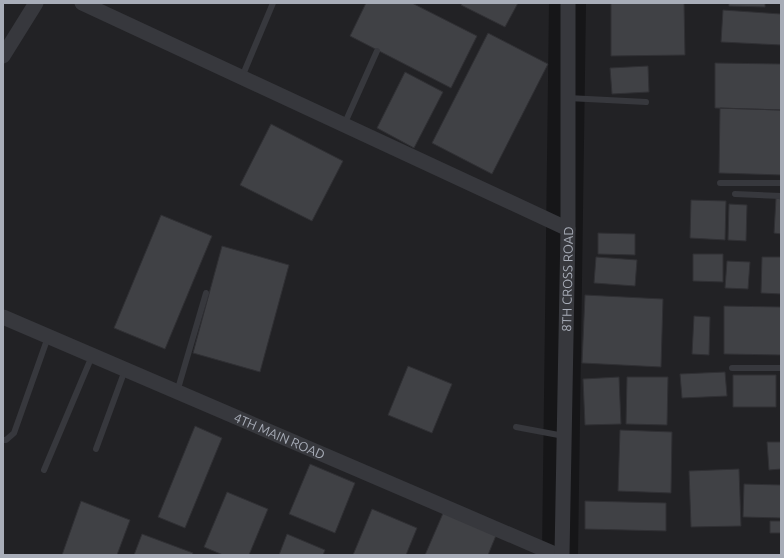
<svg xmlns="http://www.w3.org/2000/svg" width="784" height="558" font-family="Ubuntu,sans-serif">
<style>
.built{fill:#222225}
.building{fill:#404145;stroke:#303034}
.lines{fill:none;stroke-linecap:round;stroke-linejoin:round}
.service{stroke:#37383d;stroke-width:6}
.tertiary{stroke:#37383d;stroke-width:15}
.labels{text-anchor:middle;stroke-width:4;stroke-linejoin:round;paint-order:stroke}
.street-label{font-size:13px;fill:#a8adb8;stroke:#111113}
</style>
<rect width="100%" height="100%" fill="#161618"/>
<path class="built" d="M3 3H549L542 555H3Z
M586 3H781V555H578Z"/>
<path class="building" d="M366 3H412L477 36 451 88 350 36Z
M462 3H518L505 27 461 5Z
M611 3H684L685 55 611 56Z
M729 3H765V7L729 6Z
M723 10 781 14V45L721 42Z
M488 33 548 64 492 174 432 143Z
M715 63 781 64V110L715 108Z
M648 66 649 92 612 94 610 68Z
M405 72 443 92 414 148 377 128Z
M720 108 781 110V175L719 173Z
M271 124 343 161 312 221 240 185Z
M776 198 781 199V234L774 233Z
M691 200 726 201 725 240 690 238Z
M729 204 747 205 746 241 728 240Z
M161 215 212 236 165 349 114 328Z
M598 233 635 234V255L598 254Z
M222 246 289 265 260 372 193 353Z
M693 254H723V282L693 281Z
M596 257 637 260 635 286 594 283Z
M762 257H781V294L761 293Z
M727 261 750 262 748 289 725 288Z
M585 295 663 299 661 367 582 363Z
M724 306 781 307V355L724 354Z
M694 316 710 317 709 355 692 354Z
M408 366 452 384 432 433 388 415Z
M725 372 727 396 682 398 680 374Z
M733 375H776V407H733Z
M619 377 621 424 585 425 583 379Z
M627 377H668L667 425 626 424Z
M195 426 222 438 185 528 158 517Z
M620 430 672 432 671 493 618 491Z
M767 442H781V469L769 470Z
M310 464 355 483 335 533 289 514Z
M739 469 741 526 691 527 689 471Z
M744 484 781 485V518L743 517Z
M227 492 268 509 249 555H223L204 547Z
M81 501 130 520 117 555H62Z
M585 501 666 503V531L585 529Z
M372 509 417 528 406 555H353Z
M444 511 497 533 488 555H425Z
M770 521H781V533H770Z
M142 534 193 553 192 555H134Z
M287 534 325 550 323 555H279Z"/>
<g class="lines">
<path class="service" d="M242 77 273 3
M568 98 646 102
M344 125 377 51
M720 183H781
M735 194 781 196
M732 368H781
M177 392 206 293
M516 427 564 436
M3 440H6L14 433 48 337
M96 449 125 370
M44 470 92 356"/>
<g class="tertiary">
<path d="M82 3 568 229"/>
<path d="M3 56 36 3"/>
<path id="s1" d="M3 317 557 555"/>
<path id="s2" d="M562 555 568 229V3"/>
</g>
</g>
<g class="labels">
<g class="street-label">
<text dy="5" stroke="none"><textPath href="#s2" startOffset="276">8TH CROSS ROAD</textPath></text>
<text dy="5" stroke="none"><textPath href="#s1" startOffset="301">4TH MAIN ROAD</textPath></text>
</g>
</g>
<rect width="784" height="558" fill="none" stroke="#a8adb8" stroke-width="8"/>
</svg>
